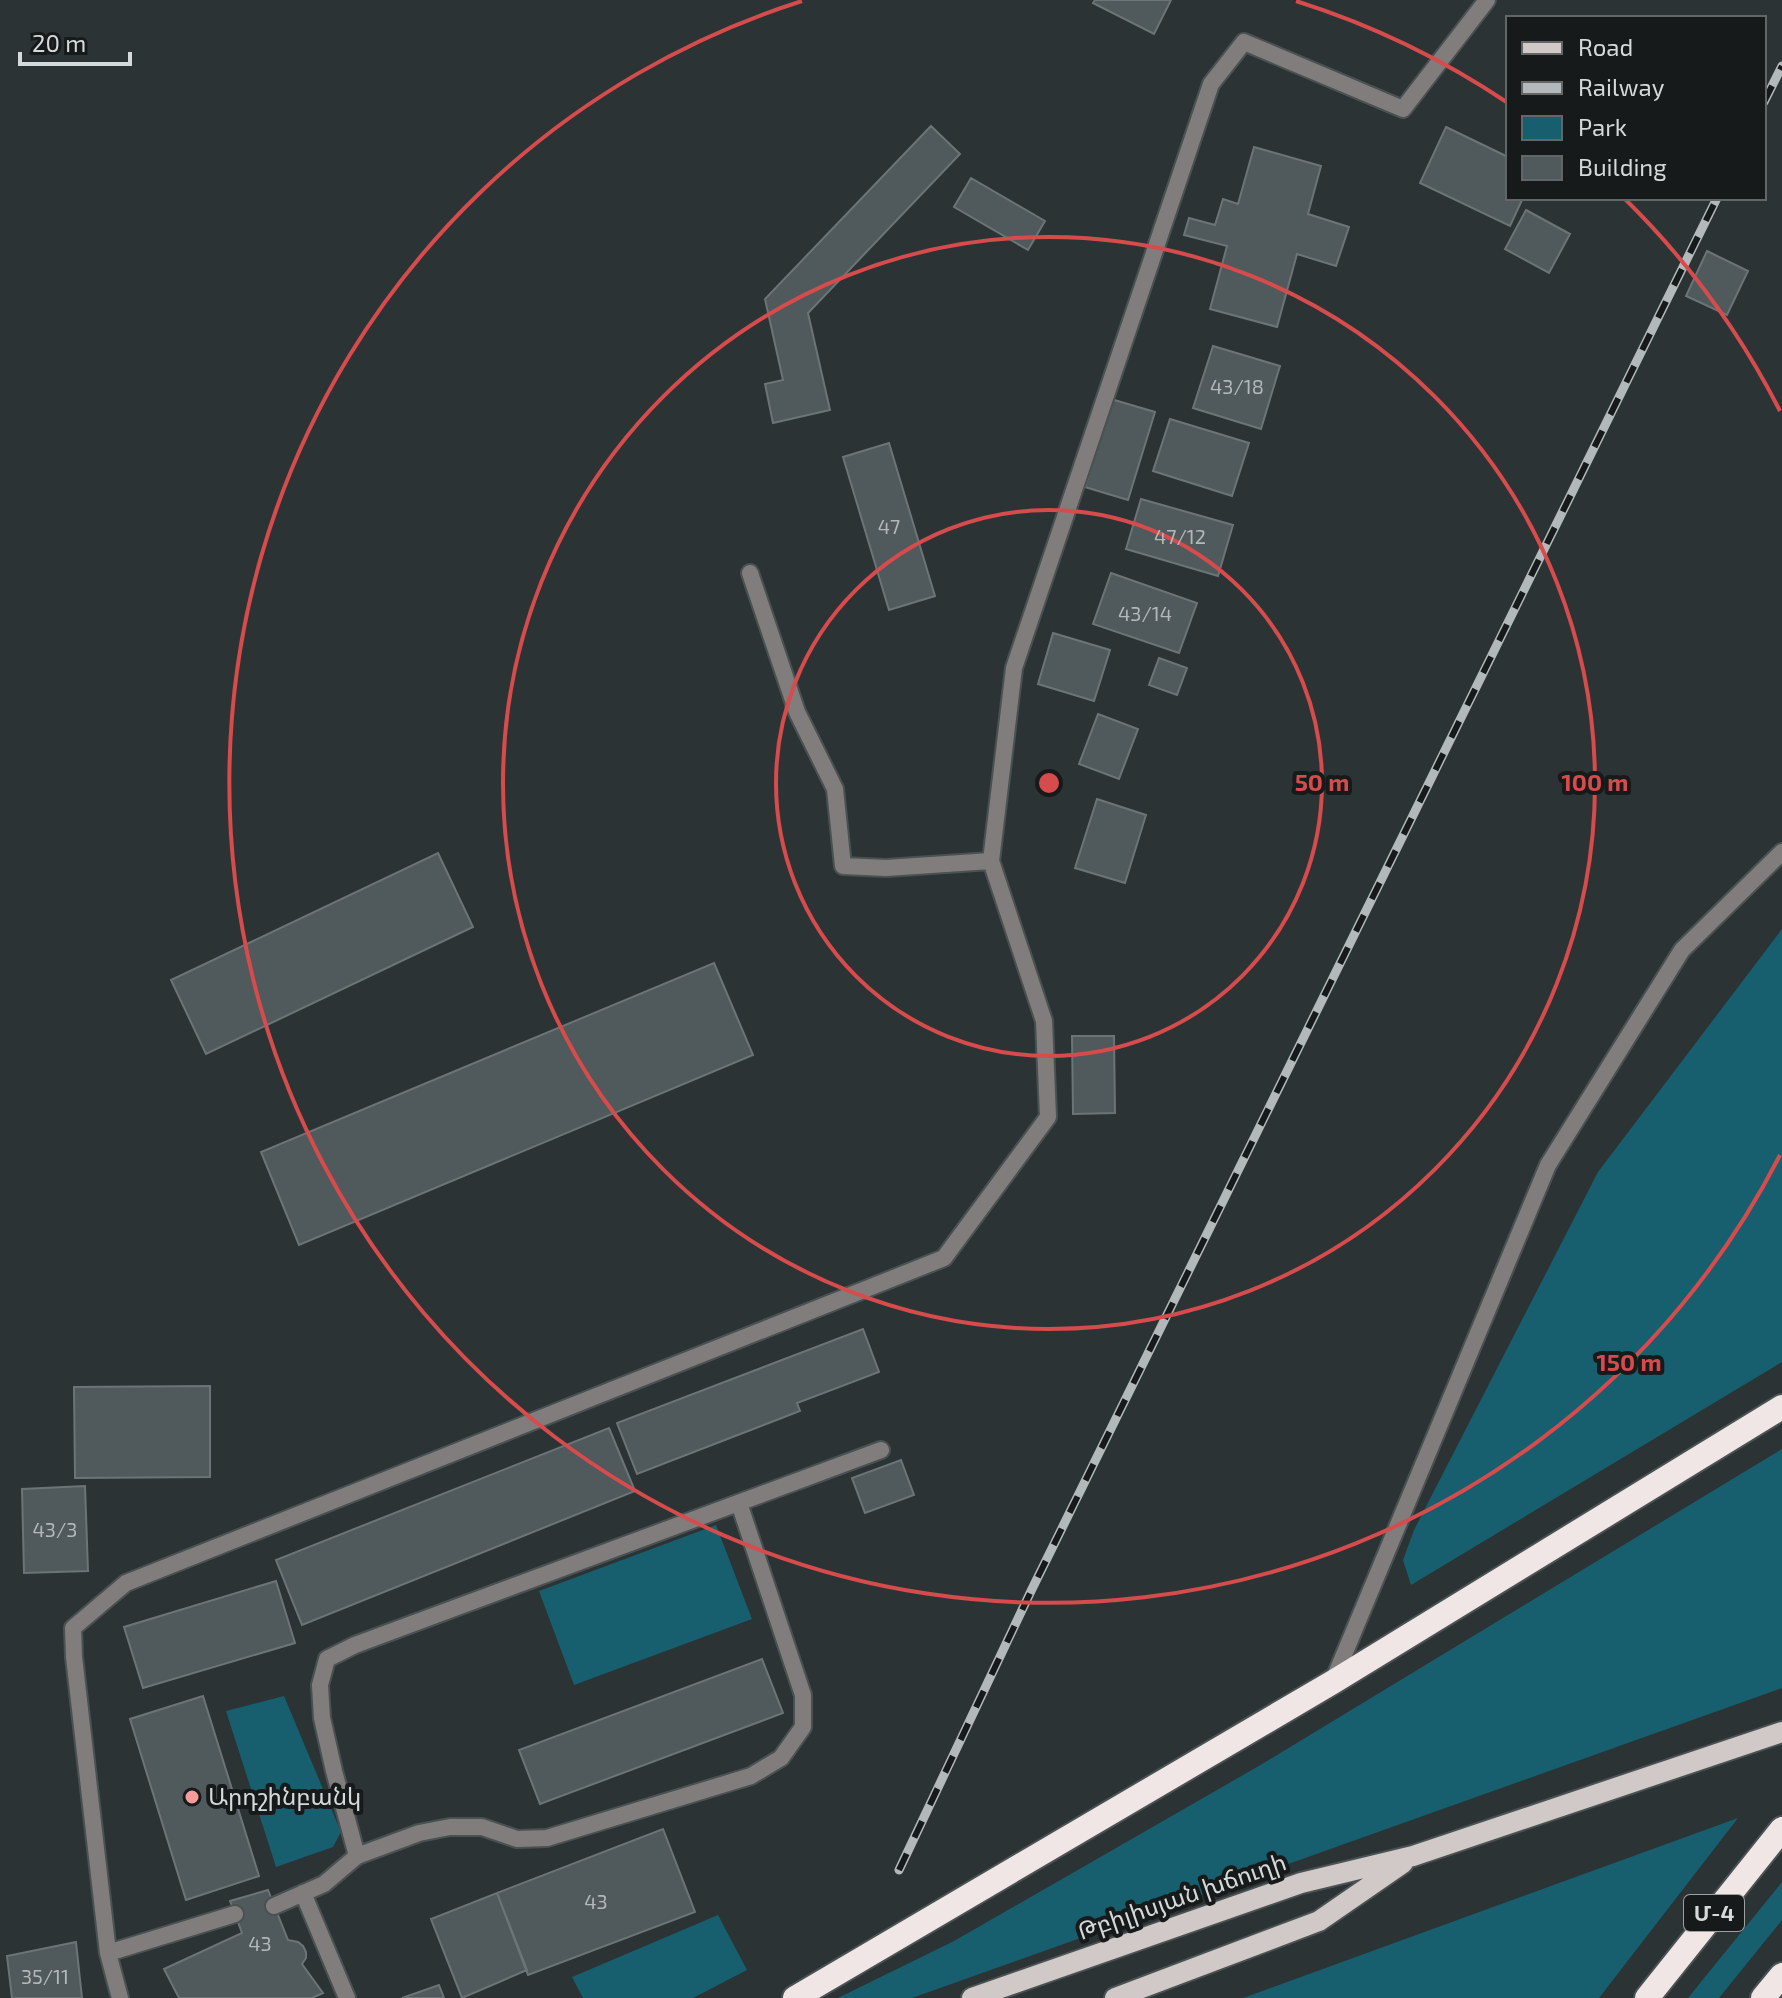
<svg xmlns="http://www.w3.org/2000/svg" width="1782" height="1998" font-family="'Exo 2','Noto Sans Armenian',sans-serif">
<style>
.green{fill:#175f6e}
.building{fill:#50595b;stroke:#6c7477;stroke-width:2}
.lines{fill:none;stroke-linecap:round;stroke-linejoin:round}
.lane-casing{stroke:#495153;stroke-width:20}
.primary-casing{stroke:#495153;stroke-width:24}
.highway-casing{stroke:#495153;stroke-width:28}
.lane{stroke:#817d7d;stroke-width:16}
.primary{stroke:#d1c9c8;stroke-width:20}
.highway{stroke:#f1e6e6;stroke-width:24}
.rail-casing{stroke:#b3b9ba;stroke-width:9}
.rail{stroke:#171a1b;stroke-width:6;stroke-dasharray:18;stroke-linecap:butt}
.ring{fill:none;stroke:#d64b4c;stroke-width:4}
.poi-dot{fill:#f59b9b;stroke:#171a1b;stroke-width:3}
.labels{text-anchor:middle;stroke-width:8;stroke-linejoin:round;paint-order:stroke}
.number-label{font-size:20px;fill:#b3b9ba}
.shield{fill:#171a1b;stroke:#9ba0a1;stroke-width:2}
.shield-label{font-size:22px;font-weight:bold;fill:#d4d9da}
.poi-label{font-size:24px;fill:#d4d9da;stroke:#171a1b;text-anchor:start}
.street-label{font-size:24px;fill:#d4d9da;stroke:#171a1b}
.centre{fill:#d64b4c;stroke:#171a1b;stroke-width:4}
.ring-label{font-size:24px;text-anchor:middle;font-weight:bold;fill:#d64b4c;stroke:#171a1b;stroke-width:8;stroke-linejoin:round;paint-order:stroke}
</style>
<rect width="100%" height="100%" fill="#2b3335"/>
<path class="green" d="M1782 929V1362L1411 1585 1403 1560 1414 1530 1598 1172Z
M1782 1449V1688L912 1998H838L954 1941 1257 1767Z
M716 1525 752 1619 574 1685 539 1591Z
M284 1696 341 1832 333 1847 276 1867 226 1711Z
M1738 1818 1599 1998H1243Z
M1782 1882V1920L1719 1998H1688Z
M718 1915 747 1970 693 1998H583L572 1977Z"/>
<path class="building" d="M1095 0H1171L1154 34 1093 3Z
M931 126 960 154 808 313 830 410 773 423 765 384 783 380 765 299Z
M1446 127 1508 157V198H1523L1510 226 1420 183Z
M1254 147 1321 166 1308 214 1349 227 1336 266 1297 254 1277 327 1210 309 1227 246 1184 235 1189 218 1215 225 1223 199 1238 204Z
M971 178 1045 221 1028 250 954 207Z
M1526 210 1570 234 1549 273 1505 249Z
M1707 251 1748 271 1727 315 1686 296Z
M1213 346 1280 366 1261 429 1193 408Z
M1111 399 1155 412 1128 500 1085 487Z
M1170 419 1249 443 1232 496 1153 471Z
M889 443 935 596 889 610 843 457Z
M1141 499 1233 525 1218 576 1126 549Z
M1111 573 1197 603 1179 653 1093 624Z
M1053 633 1110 650 1094 701 1038 684Z
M1159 658 1187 668 1177 695 1149 685Z
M1098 714 1138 729 1119 779 1079 764Z
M1097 799 1146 815 1125 883 1075 868Z
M438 853 473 927 206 1054 171 980Z
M714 963 753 1055 299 1245 261 1152Z
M1072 1036H1114L1115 1113 1073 1114Z
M863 1329 879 1372 797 1403 800 1411 637 1474 617 1423Z
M210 1386V1477L75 1478 74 1387Z
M609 1428 635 1491 302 1625 276 1560Z
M901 1460 914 1495 865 1513 852 1478Z
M85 1486 88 1571 24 1573 22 1489Z
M276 1581 295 1643 143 1688 124 1627Z
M762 1659 783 1713 540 1804 519 1750Z
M203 1696 259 1876 186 1900 130 1719Z
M663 1829 695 1912 528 1975 497 1893Z
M268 1890 288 1940 298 1942 303 1946 306 1952V1958L302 1964 323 1993 312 1998H179L164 1969 242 1933 230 1901Z
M497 1893 527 1970 462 1998 431 1919Z
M76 1942 82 1998H12L7 1956Z
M439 1985 444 1998H402Z"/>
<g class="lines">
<defs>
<path id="lane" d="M750 573 797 712 835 789 843 866 886 868 991 861
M1333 1681 1548 1165 1682 950 1782 852
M357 1856 334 1771 322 1718 320 1685 327 1659 355 1645 881 1450
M303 1893 347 1998
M274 1906 324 1884 357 1856 419 1833 450 1827H482L517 1839 547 1838 751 1776 781 1758 803 1727V1695L739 1503
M108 1953 235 1914
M120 1998 108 1953 74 1657 73 1628 126 1583 944 1258 1048 1117 1044 1021 991 861 1014 668 1211 84 1244 42 1403 109 1487 0"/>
<path id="primary" d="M972 1998 1301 1883 1413 1856 1782 1732
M1115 1998 1319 1921 1403 1863"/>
<path id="highway" d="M795 1998 1333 1682 1782 1407
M1647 1998 1782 1829
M1763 1998 1782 1975"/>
</defs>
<use href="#lane" class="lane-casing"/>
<use href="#primary" class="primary-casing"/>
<use href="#highway" class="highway-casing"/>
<use href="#lane" class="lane"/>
<use href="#primary" class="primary"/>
<use href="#highway" class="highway"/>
<defs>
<path id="rail" d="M1764 102 1782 66
M899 1870 1032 1589 1717 198"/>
</defs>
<use href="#rail" class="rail-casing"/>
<use href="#rail" class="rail"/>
</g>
<g class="ring">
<circle cx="1049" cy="783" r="273"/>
<circle cx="1049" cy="783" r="546"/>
<path d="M1780 1155A820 820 0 1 1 802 1M1296 1A820 820 0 0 1 1508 103M1624 198A820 820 0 0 1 1780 411"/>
</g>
<circle class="poi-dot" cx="192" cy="1797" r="8"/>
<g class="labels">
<g class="number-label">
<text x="1237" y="394">43/18</text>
<text x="889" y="534">47</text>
<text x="1180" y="544">47/12</text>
<text x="1145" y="621">43/14</text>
<text x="55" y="1537">43/3</text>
<text x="596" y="1909">43</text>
<text x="260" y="1951">43</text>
<text x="45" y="1984">35/11</text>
</g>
<rect class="shield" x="1684" y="1895" width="60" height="36" rx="6"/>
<g class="shield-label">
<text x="1714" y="1921">Մ-4</text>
</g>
<g class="poi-label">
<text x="208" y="1805">Արդշինբանկ</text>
</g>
<g class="street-label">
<text transform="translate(1182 1897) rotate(-19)" y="8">Թբիլիսյան խճուղի</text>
</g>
</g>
<circle cx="1049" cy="783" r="12" class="centre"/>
<g class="ring-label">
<text x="1322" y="791">50 m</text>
<text x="1595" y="791">100 m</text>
<text x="1629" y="1371">150 m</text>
</g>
<rect x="1506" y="16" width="260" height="184" fill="#171a1b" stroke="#636667" stroke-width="2"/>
<rect x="1522" y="42" width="40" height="12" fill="#d1c9c8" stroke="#636667" stroke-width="2"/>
<text x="1578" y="56" font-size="24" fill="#d4d9da">Road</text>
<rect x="1522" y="82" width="40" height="12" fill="#b3b9ba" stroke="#636667" stroke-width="2"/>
<text x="1578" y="96" font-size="24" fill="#d4d9da">Railway</text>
<rect x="1522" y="116" width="40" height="24" fill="#175f6e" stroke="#636667" stroke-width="2"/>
<text x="1578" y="136" font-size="24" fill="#d4d9da">Park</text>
<rect x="1522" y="156" width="40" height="24" fill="#50595b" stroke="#636667" stroke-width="2"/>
<text x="1578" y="176" font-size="24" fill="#d4d9da">Building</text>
<path d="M20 52v12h110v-12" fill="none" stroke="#d4d9da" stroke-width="4"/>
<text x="32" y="52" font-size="24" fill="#d4d9da" stroke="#171a1b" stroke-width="6" paint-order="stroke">20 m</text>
</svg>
